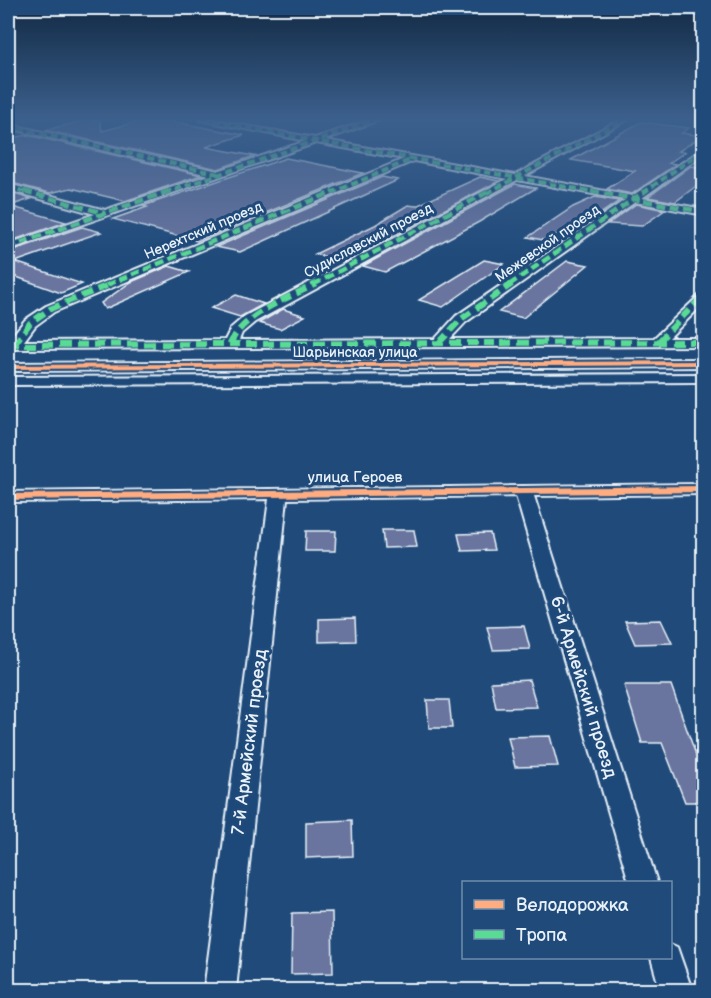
<svg xmlns="http://www.w3.org/2000/svg" width="711" height="998" font-family="'Balsamiq Sans',sans-serif">
<style>
.building{fill:#6a759f;stroke:#e8f1f8;stroke-width:1.5}
.lines{fill:none;stroke-linecap:round;stroke-linejoin:round}
.minor-casing{stroke:#e8f1f8;stroke-width:4}
.minor{fill:#1f4a7a;fill-rule:evenodd}
.quiet-far2{stroke:#5adb95;stroke-width:4;stroke-dasharray:7 4;stroke-linecap:butt}
.quiet-far1{stroke:#5adb95;stroke-width:4.5;stroke-dasharray:9 4.5;stroke-linecap:butt}
.quiet{stroke:#5adb95;stroke-width:6;stroke-dasharray:11 6;stroke-linecap:butt}
.cycleway-casing{stroke:#1f4a7a;stroke-width:4}
.cycleway{fill:#ffac80;fill-rule:evenodd}
.labels{text-anchor:middle;stroke-width:6;stroke-linejoin:round;paint-order:stroke}
.far-street-label{font-size:14px;fill:#e8f1f8;stroke:#1f4a7a}
.street-label{font-size:15px;fill:#e8f1f8;stroke:#1f4a7a}
.near-street-label{font-size:18px;fill:#e8f1f8;stroke:#1f4a7a}
</style>
<rect width="100%" height="100%" fill="#1f4a7a"/>
<filter id="ink" filterUnits="userSpaceOnUse"><feTurbulence type="fractalNoise" baseFrequency=".0167" numOctaves="2"/><feDisplacementMap in="SourceGraphic" scale="12" xChannelSelector="R" yChannelSelector="G"/><feConvolveMatrix kernelMatrix="1 2 1 2 8 2 1 2 1" color-interpolation-filters="sRGB"/></filter>
<g filter="url(#ink)">
<path class="building" d="M87 120H100L102 131 144 120H165L244 135 206 147 254 156 218 169 45 130Z
M641 122 689 128 682 133 702 136 679 151 685 152 669 163 676 164 632 194 607 189 635 171 571 160Z
M27 135 201 175 125 201 71 188 50 193 8 182V139Z
M286 158 363 173 197 241 113 219 147 207 143 206Z
M691 166 704 168V180L675 202 648 197Z
M382 177 398 180 240 252 216 247Z
M480 177 499 181 344 262 315 254 375 225 408 205 416 206Z
M515 184 536 188 479 222 385 272 363 266Z
M8 192 31 199 9 206 66 222 8 242Z
M595 197 619 201 575 231 565 229 548 241 528 237 573 207Z
M636 204 665 210 642 226 608 224Z
M82 227 101 232 15 262 82 284 61 293 8 274V252Z
M484 260 504 264 443 307 419 300Z
M567 261 588 265 523 318 499 312Z
M169 266 189 272 105 309 101 303 131 282Z
M236 295 264 304 240 317 211 308Z
M283 309 305 316 280 329 259 323Z
M382 530H414L417 547 384 548Z
M306 531H336L335 551H305Z
M490 533 494 550 462 551 458 534Z
M355 618 356 641 319 642V619Z
M661 620 672 643 635 644 625 621Z
M524 626 530 649 493 650 487 627Z
M529 680 537 707 496 708 491 682Z
M624 685H671L701 769H704V802H685L662 743H642Z
M427 700H449L452 728H429Z
M550 736 558 766 515 767 508 737Z
M352 820 353 856 306 858V822Z
M332 912 333 973 291 974 292 913Z"/>
<g class="lines">
<defs>
<path id="minor" d="M200 120H214L315 138 370 120H379L325 140 515 175 619 120H627L525 176 632 196 704 148V154L642 198 704 209V215L635 202 466 322 450 339 654 338 704 291V303L669 338H704V346L8 349V341L25 320 46 306 404 159 316 143 8 250V244L95 214 8 190V184L105 210 209 175 8 128V124L218 171 306 141ZM414 161 507 179 245 316 231 328 225 340 24 341 35 326 54 312ZM517 180 625 200 456 316 435 339 239 340 242 333 255 322Z
M704 359V367L8 371V363Z
M704 374V382L8 385V377Z
M704 484V494L534 496 657 882H629L516 496 287 499 236 990H204L269 499 8 502V492Z
M670 944 677 947 692 990H660L651 958H670Z"/>
</defs>
<use href="#minor" class="minor-casing"/>
<use href="#minor" class="minor"/>
<path class="quiet-far2" d="M203 120 599 193
M8 126 218 174
M8 187 29 193
M165 193 376 120
M331 193 415 158
M487 193 624 120
M643 193 704 150"/>
<path class="quiet-far1" d="M24 191 104 213
M591 191 704 212
M8 247 169 191
M107 285 335 191
M313 285 490 191
M509 285 645 191"/>
<path class="quiet" d="M658 342 704 295
M439 343 461 319 512 284
M230 344C244 313 287 299 316 284
M8 345 704 342
M14 345 30 323 50 309 111 284"/>
<defs>
<path id="cycleway" d="M704 361V365L8 369V365Z
M704 486V492L8 500V494Z"/>
</defs>
<use href="#cycleway" class="cycleway-casing"/>
<use href="#cycleway" class="cycleway"/>
</g>
</g>
<linearGradient id="sky" x2="0" y2="1"><stop stop-color="#112943"/><stop offset="0.46" stop-color="#3c608d"/><stop offset="1" stop-color="#3c608d" stop-opacity="0"/></linearGradient>
<rect width="711" height="259" fill="url(#sky)"/>
<g class="labels">
<g class="far-street-label">
<text transform="translate(203 230) rotate(-23)" y="5">Нерехтский проезд</text>
<text transform="translate(368 240) rotate(-28)" y="5">Судиславский проезд</text>
<text transform="translate(547 243) rotate(-35)" y="5">Межевской проезд</text>
<text x="355" y="357">Шарьинская улица</text>
</g>
<g class="street-label">
<text x="355" y="482">улица Героев</text>
</g>
<g class="near-street-label">
<text transform="translate(584 687) rotate(73)" y="6">6-й Армейский проезд</text>
<text transform="translate(249 742) rotate(-83)" y="6">7-й Армейский проезд</text>
</g>
</g>
<rect width="711" height="998" fill="none" stroke="#1f4a7a" stroke-width="30"/>
<rect x="15" y="15" width="681" height="968" fill="none" stroke="#e8f1f8" stroke-width="2" filter="url(#ink)"/>
<rect x="462" y="881" width="210" height="78" fill="#1f4a7a" stroke="#6f8dac" stroke-width="1.5"/>
<rect x="474" y="900" width="30" height="9" fill="#ffac80" stroke="#6f8dac" stroke-width="1.5"/>
<text x="516" y="911" font-size="18" fill="#e8f1f8">Велодорожка</text>
<rect x="474" y="930" width="30" height="9" fill="#5adb95" stroke="#6f8dac" stroke-width="1.5"/>
<text x="516" y="941" font-size="18" fill="#e8f1f8">Тропа</text>
</svg>
